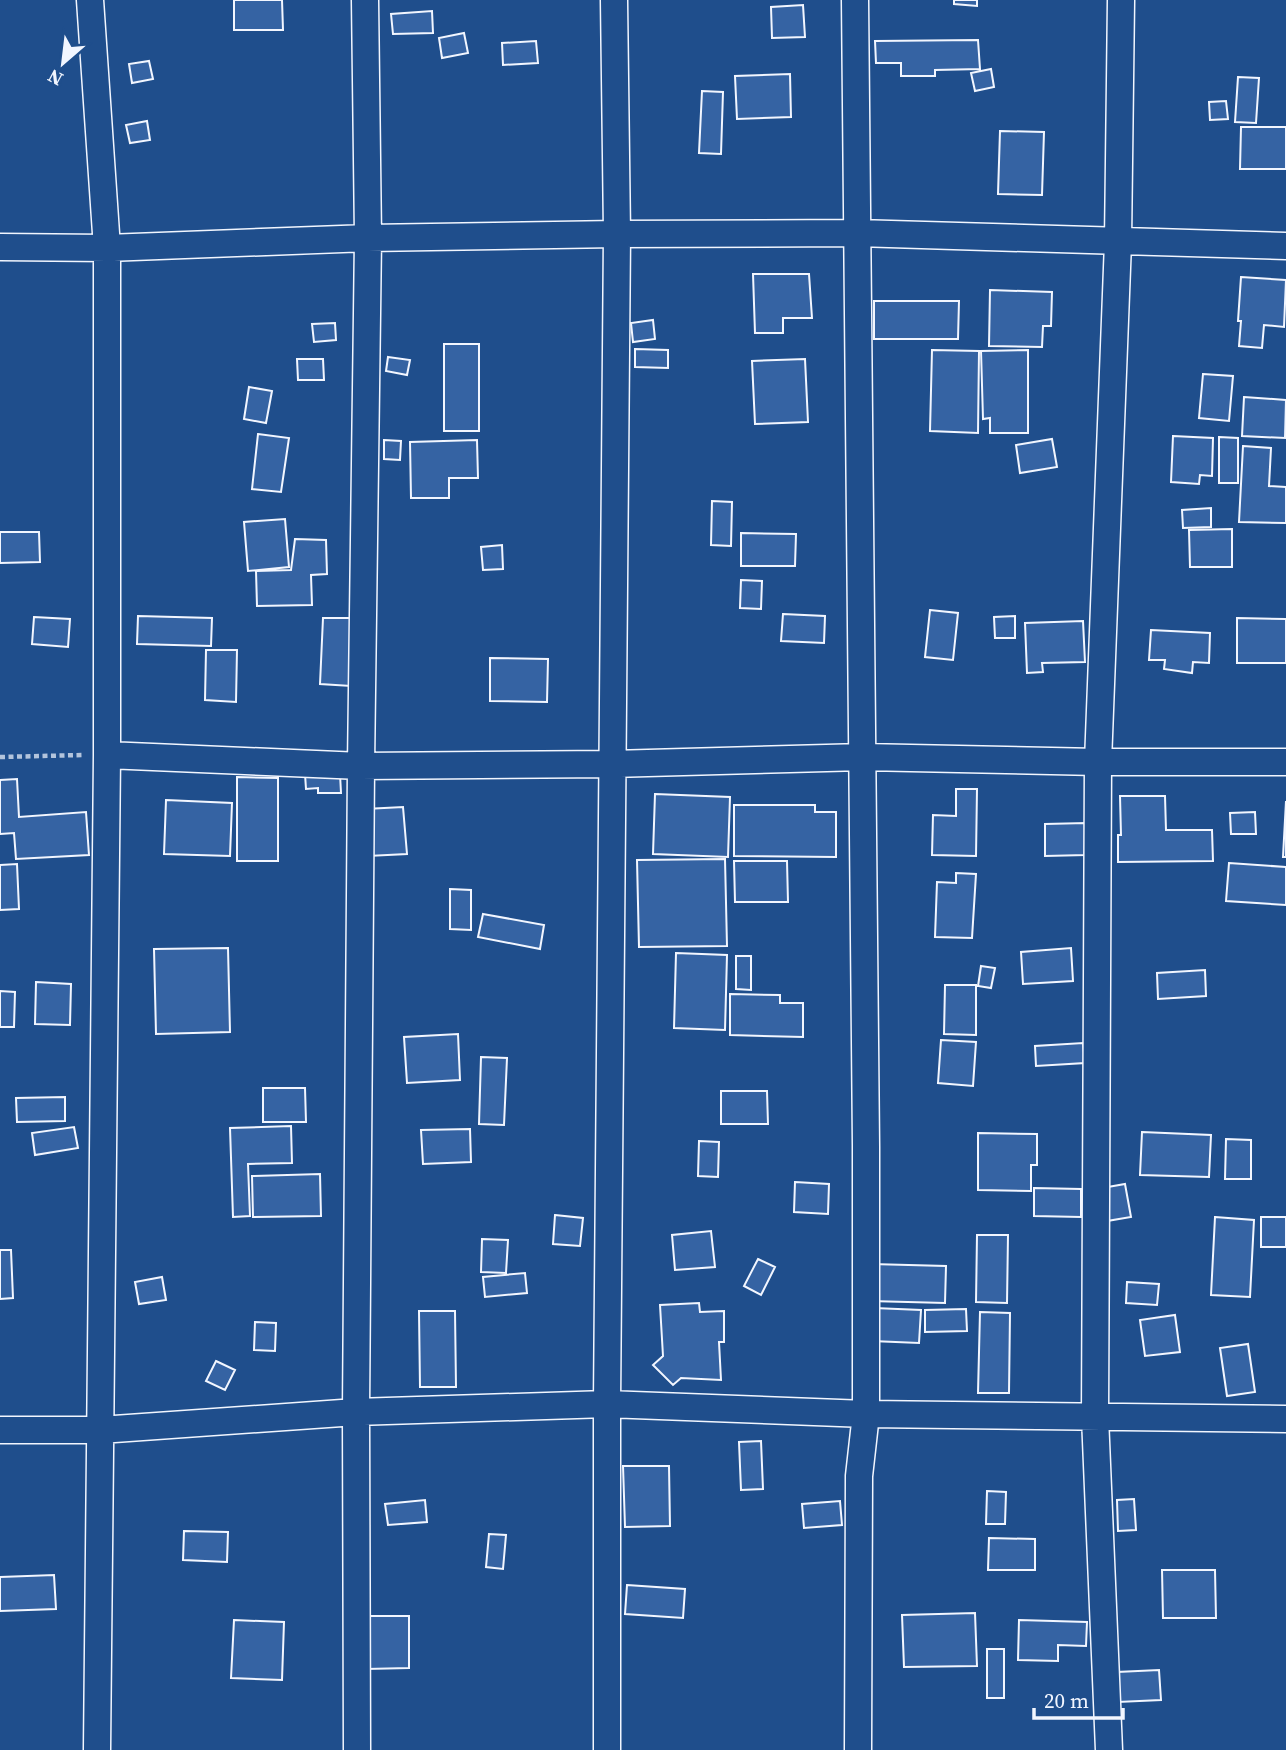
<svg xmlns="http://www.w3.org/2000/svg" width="1286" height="1750" font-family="'Source Serif 4',serif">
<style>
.building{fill:#3563a3;stroke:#f2f6ff;stroke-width:2}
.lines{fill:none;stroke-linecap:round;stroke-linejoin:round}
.minor-casing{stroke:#f2f6ff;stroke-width:29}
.path{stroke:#b3c4dc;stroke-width:4.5;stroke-dasharray:5 3.5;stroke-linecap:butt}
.minor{stroke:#1f4e8c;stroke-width:26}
</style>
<rect width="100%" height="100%" fill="#1f4e8c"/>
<path class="building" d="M234 0H282L283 30H234Z
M954 0H977V6L954 4Z
M803 5 805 37 772 38 771 7Z
M432 11 433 33 393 34 391 14Z
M464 33 468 53 442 58 439 38Z
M978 40 980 69 935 70V76H901V63H876L875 41Z
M536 41 538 63 503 65 502 43Z
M149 61 153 79 132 83 129 64Z
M991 69 994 87 975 91 971 73Z
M790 74 791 117 737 119 735 76Z
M1238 77 1259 78 1256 123 1235 122Z
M702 91 723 92 721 154 699 153Z
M1226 101 1228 119 1210 120 1209 102Z
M147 121 150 140 130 143 126 125Z
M1241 127H1286V169H1240Z
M1000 131 1044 132 1042 195 998 194Z
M753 274H809L812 318H783V333H755Z
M1241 277 1286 280 1284 327 1264 325 1262 348 1239 346 1241 321H1238Z
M990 290 1052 292 1051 326H1043L1042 347 989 346Z
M874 301H959L958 339H874Z
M653 320 655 339 633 342 631 323Z
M335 323 336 340 314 342 312 324Z
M444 344H479V431H444Z
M635 349 668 350V368L635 367Z
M932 350 979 351 978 433 930 431Z
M1028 350V433H990V418L983 419 981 351Z
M388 357 410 360 407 375 386 371Z
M297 359H323L324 380H298Z
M805 359 808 422 755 424 752 361Z
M1203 374 1233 376 1229 421 1199 418Z
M249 387 272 391 266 423 244 419Z
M1244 397 1286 400 1285 438 1242 436Z
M258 434 289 438 281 492 252 489Z
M1173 436 1213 438 1212 476 1200 475 1199 484 1171 482Z
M1219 437 1238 438V483H1219Z
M1052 439 1057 467 1020 473 1016 445Z
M384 440 401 441 400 460 384 459Z
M477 440 478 478H449V498H411L410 442Z
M1243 446 1271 448 1269 486 1286 487V523L1239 522Z
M712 501 732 502 731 546 711 545Z
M1211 508V527L1183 528 1182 510Z
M285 519 289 567 248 571 244 522Z
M1232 529V567H1190L1189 530Z
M0 532H39L40 562 0 563Z
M741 533 796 534 795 566H741Z
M295 539 326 540 327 574 311 575 312 605 257 606 256 571 291 570Z
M502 545 503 569 483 570 481 547Z
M741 580 762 581 761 609 740 608Z
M930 610 958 613 953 660 925 657Z
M783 614 825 616 824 643 781 641Z
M138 616 212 618 211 646 137 644Z
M1015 616V638H995L994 617Z
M34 617 70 619 68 647 32 644Z
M323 618H354L351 686 320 684Z
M1237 618 1286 619V663H1237Z
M1083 621 1085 662 1042 663 1043 672 1027 673 1025 623Z
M1151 630 1210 633 1209 663 1193 662 1192 673 1164 669 1165 660H1149Z
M206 650H237L236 702 205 700Z
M490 658 548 659 547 702 490 701Z
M305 774H340L341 793H318V788L306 789Z
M237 777 278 778V861H237Z
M17 779 19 817 86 812 89 855 16 859 14 833 0 834V780Z
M956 789H977L976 856 932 855 933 815 956 816Z
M655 794 730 797 728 857 653 854Z
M1120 796H1165L1166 830H1212L1213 861 1118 862V835H1121Z
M166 800 232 803 230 856 164 854Z
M1286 801V857H1283Z
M734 805H815V812H836V857L734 856Z
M403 807 407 854 368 856 365 809Z
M1255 812 1256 834H1231L1230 813Z
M1086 823V855L1045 856V824Z
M725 859 727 946 639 947 637 860Z
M734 861H787L788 902H735Z
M1229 863 1286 867V905L1226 901Z
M17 864 19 909 0 910V865Z
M956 873 976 874 972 938 935 937 937 882 956 883Z
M450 889 471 890V930L450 929Z
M483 914 544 925 540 949 478 937Z
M228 948 230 1032 156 1034 154 949Z
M1071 948 1073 981 1023 984 1021 952Z
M676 953 727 955 725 1030 674 1028Z
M736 956H751V990L736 989Z
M981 966 995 968 991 988 978 986Z
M1205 970 1206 996 1158 999 1157 973Z
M36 982 71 984 70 1025 35 1024Z
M945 985H976V1035L944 1034Z
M0 991 15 992 14 1027H0Z
M730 994 780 995V1003H803V1037L730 1035Z
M458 1034 460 1080 407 1083 404 1037Z
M941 1040 976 1042 973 1086 938 1083Z
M1083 1043 1085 1063 1036 1066 1035 1046Z
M481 1057 507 1058 504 1125 479 1124Z
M263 1088H305L306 1122H263Z
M721 1091H767L768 1124H721Z
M65 1097V1121L17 1122 16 1098Z
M291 1126 292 1163 248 1164 250 1216 233 1217 230 1128Z
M74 1127 78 1148 35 1155 32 1133Z
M470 1129 471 1162 423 1164 421 1130Z
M1142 1132 1211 1135 1209 1177 1140 1175Z
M978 1133 1037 1134V1165H1031V1191L978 1190Z
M1226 1139 1251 1140V1179H1225Z
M699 1141 719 1142 718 1177 698 1176Z
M320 1174 321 1216 253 1217 252 1176Z
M795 1182 829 1184 828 1214 794 1212Z
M1125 1184 1131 1217 1107 1221 1102 1188Z
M1034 1188 1081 1189V1217L1034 1216Z
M555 1215 583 1218 580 1246 553 1244Z
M1215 1217 1254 1220 1250 1297 1211 1295Z
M1261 1217H1286V1247H1261Z
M711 1231 715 1267 675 1270 672 1235Z
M977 1235H1008L1007 1303 976 1302Z
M482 1239 508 1240 506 1273 481 1272Z
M0 1250H11L13 1298 0 1299Z
M758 1259 775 1267 761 1295 744 1286Z
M871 1264 946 1266 945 1303 870 1301Z
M525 1273 527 1293 485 1297 483 1277Z
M162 1277 166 1300 139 1304 135 1282Z
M1127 1282 1159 1284 1157 1305 1126 1303Z
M699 1303 700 1312 724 1311V1342H719L721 1380 681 1378 673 1385 653 1365 663 1356 660 1305Z
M874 1308 921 1310 919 1343 872 1341Z
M966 1309 967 1331 925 1332V1310Z
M419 1311H455L456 1387H420Z
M980 1312 1010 1313 1009 1393H978Z
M1175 1315 1180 1352 1145 1356 1140 1320Z
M255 1322 276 1323 275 1351 254 1350Z
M1248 1344 1255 1392 1227 1396 1220 1348Z
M216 1361 235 1370 225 1390 206 1381Z
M761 1441 763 1489 741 1490 739 1442Z
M623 1466H669L670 1526 625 1527Z
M987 1491 1006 1492 1005 1524H986Z
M1134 1499 1136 1530 1118 1531 1117 1500Z
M425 1500 427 1522 388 1525 385 1504Z
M840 1501 842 1525 804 1528 802 1504Z
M184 1531 228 1532 227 1562 183 1560Z
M489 1534 506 1535 503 1569 486 1567Z
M989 1538 1035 1539V1570H988Z
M1162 1570H1215L1216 1618H1163Z
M54 1575 56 1609 0 1611V1577Z
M627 1585 685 1589 683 1618 625 1614Z
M975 1613 977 1666 904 1667 902 1615Z
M365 1616H409V1668L366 1669Z
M234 1620 284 1622 282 1680 231 1678Z
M1019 1620 1087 1622 1086 1646 1058 1645V1661L1018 1660Z
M987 1649H1004V1698H987Z
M1159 1670 1161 1700 1118 1702 1117 1672Z"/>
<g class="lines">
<defs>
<path id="minor" d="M90 0 107 248 368 238 617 234 857 233 1286 246
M855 0 866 1146V1414L859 1476 858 1750
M0 247 107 248V755L97 1750
M107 755 361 766 612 764 863 757 1098 762H1286
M0 1430H100L356 1412 607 1404 866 1414 1286 1419
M357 1750 356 1412 361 766 368 238 365 0
M607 1750V1404L617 234 614 0
M1109 1750 1095 1417 1098 762 1118 242 1121 0"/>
</defs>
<use href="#minor" class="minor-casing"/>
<path class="path" d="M0 757 82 755"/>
<use href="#minor" class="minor"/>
</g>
<g transform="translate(63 63) rotate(208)" stroke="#1f4e8c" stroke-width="5" paint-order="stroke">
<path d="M0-5L12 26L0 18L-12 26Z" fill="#f2f6ff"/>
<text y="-10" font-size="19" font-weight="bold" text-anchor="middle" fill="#f2f6ff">N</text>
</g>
<path d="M1034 1708v10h89v-10" fill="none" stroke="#f2f6ff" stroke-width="3.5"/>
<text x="1044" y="1708" font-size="21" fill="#f2f6ff" stroke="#1f4e8c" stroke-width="5" paint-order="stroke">20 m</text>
</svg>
